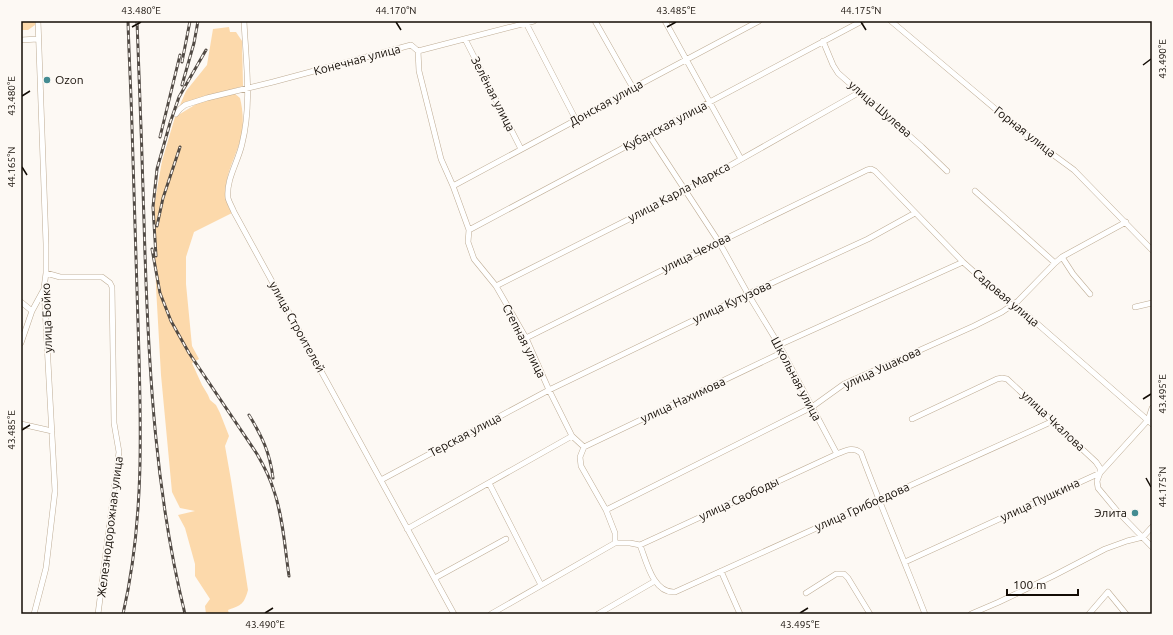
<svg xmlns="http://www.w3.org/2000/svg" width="1173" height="635" font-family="Ubuntu,sans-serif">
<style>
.green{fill:#fcd9ab}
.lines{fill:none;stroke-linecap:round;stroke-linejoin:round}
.minor-casing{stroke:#beac94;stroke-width:6}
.minor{stroke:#fff;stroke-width:5}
.rail-casing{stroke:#514a44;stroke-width:3}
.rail{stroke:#fdf9f4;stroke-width:1.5;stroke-dasharray:4.5;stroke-linecap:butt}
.ticks{fill:none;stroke:#130c05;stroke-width:1.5}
.poi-dot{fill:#448c92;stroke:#fdf9f4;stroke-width:1.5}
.labels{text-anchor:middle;stroke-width:3.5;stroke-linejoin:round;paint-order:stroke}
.street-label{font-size:12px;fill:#130c05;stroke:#fdf9f4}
.poi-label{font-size:12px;fill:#130c05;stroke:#fdf9f4;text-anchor:start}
.neatline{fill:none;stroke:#130c05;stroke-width:1.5}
.ticks-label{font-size:10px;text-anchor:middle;fill:#130c05}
</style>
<rect width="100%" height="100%" fill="#fdf9f4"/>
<path class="green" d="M21 21H35V25L28 30H21Z
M229 27 230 32H236L242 41 243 86 180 105 186 91 207 65 213 29Z
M234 93 240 98C243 110 244 125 241 138 234 163 216 188 232 213L194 232 186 257V284L192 346 199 359 192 363 202 385 208 395 210 400 216 405 220 413 229 436 225 446 231 480 248 590C244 604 242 605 228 610L229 614H206L205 606 210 599 195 576V564L185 528 178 515 195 511 180 508 172 492 161 375 156 287 154 206 162 161 175 117 198 103Z"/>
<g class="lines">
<defs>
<path id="minor" d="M244 21C246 62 252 104 242 144 238 162 226 179 228 198 229 202 232 207 234 212L454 614
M595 21 633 88
M665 21 741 159
M891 21 1025 134 1074 170 1152 250
M526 23 576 120
M465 39 521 149
M21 40 38 39
M823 41 833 65 838 73 922 147 947 171
M418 51 419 71 441 159 453 186 469 230 468 242 474 259 496 286 526 338 549 390 572 436 584 447 580 457 581 466 606 510 615 533V543H630L640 545C646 560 653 594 675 592L1053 421
M176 114 180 109 185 105 207 98 273 82 411 45 418 51 534 21
M649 135 719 242 748 294 779 345 837 454C845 451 853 446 861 453 881 507 904 560 925 614
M453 186 576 120 633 88 759 21
M975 191 1055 263
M469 230 862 21
M1062 257 1073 274 1090 294
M46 273 60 277H102L110 283 112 287 114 423 119 452 98 614
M496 286 685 191 860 92
M21 302 32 311
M1135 307 1152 303
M526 338 719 242 867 170 871 169 875 171 963 262 1011 305 1025 313 1152 424
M21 343 32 311 44 289
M779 345 963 262
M912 419 997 379 1002 378 1007 379 1096 462 1100 468V473L1097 481 1098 488 1118 512 1152 547
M21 424 52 431
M584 447 783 352
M381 480 549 390 748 294 868 239 915 213
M489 483 541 585
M606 510 812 407 844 384 974 326 1002 312 1018 301 1055 263 1062 257 1126 222
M407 529 572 436
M640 545 837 454
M905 562 1100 473 1148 420 1152 408
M721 571 740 614
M435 578 506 539
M806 593 836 574H844L848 578 870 614
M34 614 46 568 55 491 44 288 46 273V244L38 21
M491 614 615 543
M598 614 655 581
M971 614 999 602 1053 576 1105 549 1127 541 1143 537 1152 527
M1089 614 1108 592 1126 614"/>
</defs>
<use href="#minor" class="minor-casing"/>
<use href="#minor" class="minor"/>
<defs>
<path id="rail" d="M137 21C140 99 143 176 145 254 149 375 156 496 185 614
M182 62 190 21
M182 85 194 43 198 21
M160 137 180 55
M157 226 163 198 180 147
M152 249 160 293 171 321 189 353 257 454C264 466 270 478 274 491 283 517 285 549 289 576
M156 256 153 207 157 169 170 123 179 97 206 50
M249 415C262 436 270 453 273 478
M123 614C145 519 141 420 138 323 136 257 134 192 132 127 131 91 129 56 128 21"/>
</defs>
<use href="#rail" class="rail-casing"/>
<use href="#rail" class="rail"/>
</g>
<path class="ticks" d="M396 22 401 30M861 22 866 30M132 27 141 22M667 27 676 22M1143 65 1151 59M22 96 30 91M22 167 27 175M1143 399 1151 394M22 430 30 425M1146 478 1151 487M265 613 273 608M800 613 808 608"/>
<g class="poi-dot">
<circle cx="47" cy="80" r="4"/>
<circle cx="1135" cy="513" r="4"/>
</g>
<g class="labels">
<g class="street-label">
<text transform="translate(357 60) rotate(-15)" y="4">Конечная улица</text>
<text transform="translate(493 94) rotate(63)" y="4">Зелёная улица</text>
<text transform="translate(606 103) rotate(-29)" y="4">Донская улица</text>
<text transform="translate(880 109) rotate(41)" y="4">улица Шулева</text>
<text transform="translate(665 126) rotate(-28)" y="4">Кубанская улица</text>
<text transform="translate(1025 132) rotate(38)" y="4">Горная улица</text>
<text transform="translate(679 192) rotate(-28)" y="4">улица Карла Маркса</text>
<text transform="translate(696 253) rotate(-26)" y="4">улица Чехова</text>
<text transform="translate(1006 298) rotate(40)" y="4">Садовая улица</text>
<text transform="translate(732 302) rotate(-25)" y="4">улица Кутузова</text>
<text transform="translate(47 318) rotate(-92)" y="4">улица Бойко</text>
<text transform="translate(297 327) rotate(61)" y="4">улица Строителей</text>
<text transform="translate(524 341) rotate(63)" y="4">Степная улица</text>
<text transform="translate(882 368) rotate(-25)" y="4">улица Ушакова</text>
<text transform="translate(796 379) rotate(62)" y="4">Школьная улица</text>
<text transform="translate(683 400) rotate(-25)" y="4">улица Нахимова</text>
<text transform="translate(1053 421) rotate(43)" y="4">улица Чкалова</text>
<text transform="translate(465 435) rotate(-28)" y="4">Терская улица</text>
<text transform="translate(739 499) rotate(-25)" y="4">улица Свободы</text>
<text transform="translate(1040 500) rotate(-25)" y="4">улица Пушкина</text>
<text transform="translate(862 507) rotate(-24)" y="4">улица Грибоедова</text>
<text transform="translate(110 527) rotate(-83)" y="4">Железнодорожная улица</text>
</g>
<g class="poi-label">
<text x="55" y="84">Ozon</text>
<text x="1127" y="517" text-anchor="end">Элита</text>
</g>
</g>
<rect width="1173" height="635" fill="none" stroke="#fdf9f4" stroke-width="44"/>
<path d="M1007 589v6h71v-6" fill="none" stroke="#130c05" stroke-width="2"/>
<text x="1013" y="589" font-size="12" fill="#130c05" stroke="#fdf9f4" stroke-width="3" paint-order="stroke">100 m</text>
<rect x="22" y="22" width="1129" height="591" class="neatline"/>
<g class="ticks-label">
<text x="141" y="14">43.480°E</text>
<text x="396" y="14">44.170°N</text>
<text x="676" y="14">43.485°E</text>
<text x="861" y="14">44.175°N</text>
<text transform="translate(1162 59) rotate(-90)" y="4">43.490°E</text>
<text transform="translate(11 96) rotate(-90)" y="4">43.480°E</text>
<text transform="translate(11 167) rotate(-90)" y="4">44.165°N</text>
<text transform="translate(1162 394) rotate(-90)" y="4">43.495°E</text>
<text transform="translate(11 430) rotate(-90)" y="4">43.485°E</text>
<text transform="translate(1162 487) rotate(-90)" y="4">44.175°N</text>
<text x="265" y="628">43.490°E</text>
<text x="800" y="628">43.495°E</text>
</g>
</svg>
